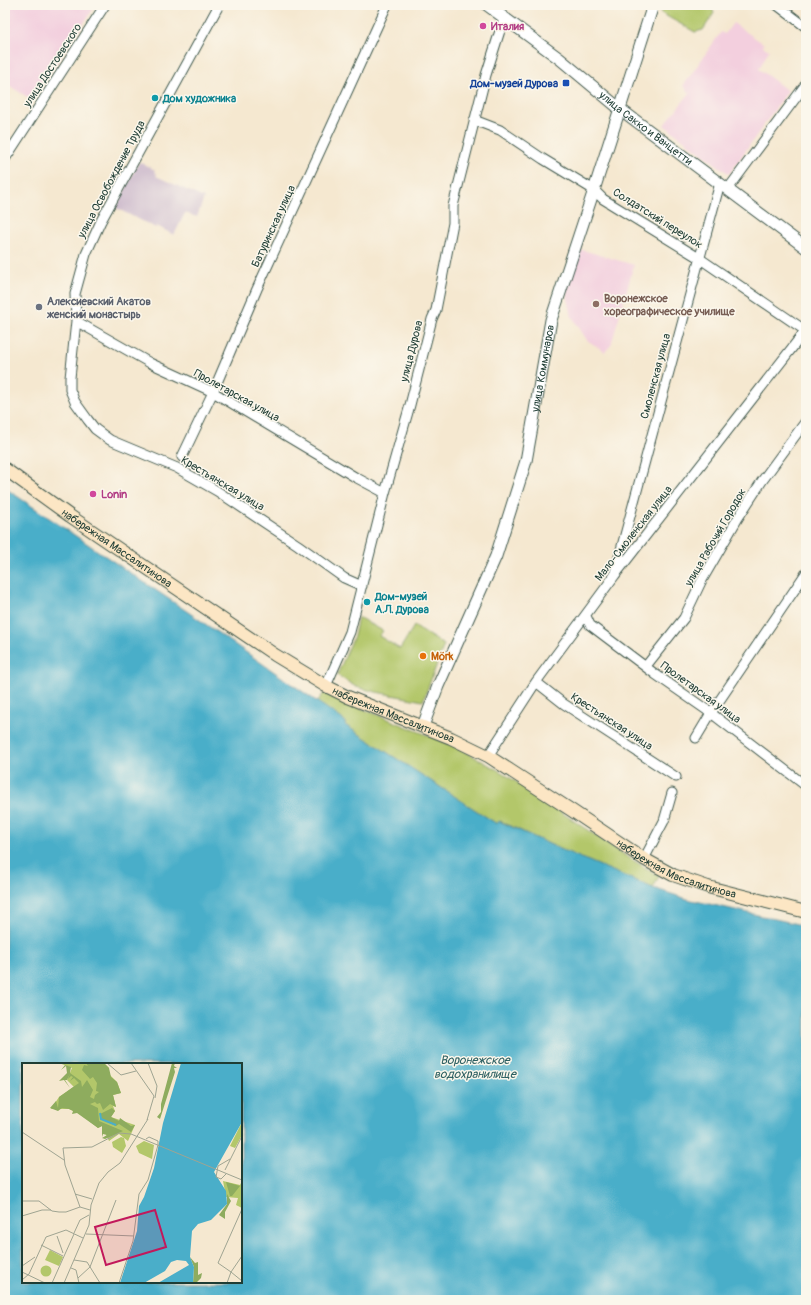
<svg xmlns="http://www.w3.org/2000/svg" width="811" height="1305" font-family="Pangolin,sans-serif">
<style>
.built{fill:#f3cfde}
.industrial{fill:#cfbdce}
.green{fill:#b3c76a;stroke:#69824f}
.water{fill:#4aaec9;stroke:#34767e;fill-rule:evenodd}
.lines{fill:none;stroke-linecap:round;stroke-linejoin:round}
.minor-casing{stroke:#3f574b;stroke-width:11}
.tertiary-casing{stroke:#3f574b;stroke-width:13}
.secondary-casing{stroke:#3f574b;stroke-width:14}
.minor{stroke:#fff;stroke-width:9}
.tertiary{stroke:#fff;stroke-width:11}
.secondary{stroke:#fce6c4;stroke-width:12}
.hotel-dot{fill:#d1479c;stroke:#fbf7ec;stroke-width:1.5}
.transit-dot{fill:#1a4fb4;stroke:#fbf7ec;stroke-width:1.5}
.culture-dot{fill:#0f9aa8;stroke:#fbf7ec;stroke-width:1.5}
.education-dot{fill:#8d6e63;stroke:#fbf7ec;stroke-width:1.5}
.worship-dot{fill:#6b7280;stroke:#fbf7ec;stroke-width:1.5}
.food-dot{fill:#e8710a;stroke:#fbf7ec;stroke-width:1.5}
.labels{text-anchor:middle;stroke-width:3;stroke-linejoin:round;paint-order:stroke}
.hotel-label{font-size:11px;font-weight:bold;fill:#b23c85;stroke:#fbf7ec;text-anchor:start}
.street-label{font-size:11px;fill:#1f3d34;stroke:#fbf7ec}
.transit-label{font-size:11px;font-weight:bold;fill:#164399;stroke:#fbf7ec;text-anchor:end}
.culture-label{font-size:11px;font-weight:bold;fill:#0d838f;stroke:#fbf7ec;text-anchor:start}
.education-label{font-size:11px;font-weight:bold;fill:#785e54;stroke:#fbf7ec;text-anchor:start}
.worship-label{font-size:11px;font-weight:bold;fill:#5b616d;stroke:#fbf7ec;text-anchor:start}
.food-label{font-size:11px;font-weight:bold;fill:#c56008;stroke:#fbf7ec;text-anchor:start}
.water-label{font-size:12px;font-style:italic;fill:#2c5f61;stroke:#fbf7ec}
.inset-river{fill:none;stroke:#4aaec9;stroke-width:2}
.inset-road{fill:none;stroke:#9fa492;stroke-width:1}
.view{fill:#c2185b;fill-opacity:0.15;stroke:#c2185b;stroke-width:2}
.inset-edge{fill:none;stroke:#1f3d34;stroke-width:2}
</style>
<rect width="100%" height="100%" fill="#fbf7ec"/>
<filter id="ink" filterUnits="userSpaceOnUse"><feTurbulence type="fractalNoise" baseFrequency=".025" numOctaves="2"/><feDisplacementMap in="SourceGraphic" scale="8" xChannelSelector="R" yChannelSelector="G"/><feConvolveMatrix kernelMatrix="1 2 1 2 8 2 1 2 1" color-interpolation-filters="sRGB"/></filter>
<filter id="wash" filterUnits="userSpaceOnUse"><feTurbulence type="fractalNoise" baseFrequency=".012" numOctaves="4" result="noise"/><feDisplacementMap in="SourceGraphic" scale="16" xChannelSelector="R" yChannelSelector="G"/><feGaussianBlur stdDeviation="0.9" result="paint"/><feColorMatrix in="noise" values="0 0 0 0 0 0 0 0 0 0 0 0 0 0 0 0 0 1.4 0 .05"/><feComposite in="paint" operator="in"/></filter>
<g filter="url(#wash)">
<rect width="100%" height="100%" fill="#f5e8d0"/>
<path class="built" d="M5 5H96L32 100 5 83Z
M733 23 764 44 762 46 769 50 759 69 788 91 729 174 664 125 690 93 683 86 721 32 725 34Z
M579 249 634 265 611 345 605 352 587 340 572 317 566 290Z"/>
<path class="industrial" d="M139 162 155 170 154 172 157 174 156 176 204 198 197 217 185 213 174 235 157 226 156 228 116 208Z"/>
<path class="green" d="M663 5H708L712 9 714 13 703 30 695 32 661 13Z
M358 617 383 631 379 636 400 649 414 626 444 645 423 701 376 692 356 687 337 675 354 636Z
M324 693 459 748 503 773 626 856 659 876 653 888 560 849 500 821 497 824 345 725V721L317 702Z"/>
<path class="water" d="M5 488 188 612 345 721V725L497 824 499 821 560 849 653 888 687 899 806 926V1300H5ZM23 1064H241V1282H23Z"/>
</g>
<g filter="url(#ink)">
<g class="lines">
<defs>
<path id="minor" d="M219 5 101 221 86 254 75 294 76 321 70 378V390L75 402 88 420 95 429 110 440 177 468 217 491 298 545 344 578 362 586
M777 5 806 27
M474 120 500 130 543 159 594 190 603 199 699 258 806 331
M5 159 105 5
M728 189 806 84
M76 321 150 363 213 392 355 477 385 493
M182 457 213 392 257 289 387 5
M615 572 720 183
M586 616 590 625 655 674 711 713 806 786
M646 666 684 618 701 582 738 518 762 481 806 421
M536 682 564 704 676 777
M326 686 350 632 385 493 410 405 432 319 436 310 453 223V206L486 75 504 18
M696 738 711 713 806 573
M488 756 536 682 615 575 806 330
M644 859 664 821 672 793"/>
<g id="tertiary">
<path id="s1" d="M487 5 560 59 620 109 806 248"/>
<path id="s2" d="M423 726 438 686 496 556 526 461 551 320 594 190 653 5"/>
</g>
<g id="secondary">
<path id="s3" d="M5 469 70 516 275 655 326 686 348 697 451 738 488 756 571 810 644 859 673 875 708 887 806 912"/>
</g>
</defs>
<use href="#minor" class="minor-casing"/>
<use href="#tertiary" class="tertiary-casing"/>
<use href="#secondary" class="secondary-casing"/>
<use href="#minor" class="minor"/>
<use href="#tertiary" class="tertiary"/>
<use href="#secondary" class="secondary"/>
</g>
</g>
<g class="hotel-dot">
<circle cx="483" cy="26" r="4"/>
<circle cx="93" cy="494" r="4"/>
</g>
<rect class="transit-dot" x="562" y="79" width="8" height="8" rx="2"/>
<g class="culture-dot">
<circle cx="155" cy="98" r="4"/>
<circle cx="367" cy="602" r="4"/>
</g>
<circle class="education-dot" cx="596" cy="304" r="4"/>
<circle class="worship-dot" cx="39" cy="307" r="4"/>
<circle class="food-dot" cx="423" cy="656" r="4"/>
<g class="labels">
<g class="hotel-label">
<text x="491" y="30">Италия</text>
<text x="101" y="498">Lonin</text>
</g>
<g class="street-label">
<text transform="translate(52 65) rotate(-57)" y="4">улица Достоевского</text>
<text dy="4" stroke="none"><textPath href="#s1" startOffset="201">улица Сакко и Ванцетти</textPath></text>
<text transform="translate(111 179) rotate(-62)" y="4">улица Освобождение Труда</text>
<text transform="translate(658 218) rotate(32)" y="4">Солдатский переулок</text>
<text transform="translate(273 226) rotate(-65)" y="4">Батуринская улица</text>
<text transform="translate(411 351) rotate(-76)" y="4">улица Дурова</text>
<text dy="4" stroke="none"><textPath href="#s2" startOffset="379">улица Коммунаров</textPath></text>
<text transform="translate(655 376) rotate(-75)" y="4">Смоленская улица</text>
<text transform="translate(237 395) rotate(29)" y="4">Пролетарская улица</text>
<text transform="translate(223 483) rotate(31)" y="4">Крестьянская улица</text>
<text transform="translate(633 533) rotate(-52)" y="4">Мало-Смоленская улица</text>
<text transform="translate(715 537) rotate(-60)" y="4">улица Рабочий Городок</text>
<text dy="4" stroke="none"><textPath href="#s3" startOffset="137">набережная Массалитинова</textPath></text>
<text transform="translate(701 692) rotate(36)" y="4">Пролетарская улица</text>
<text dy="4" stroke="none"><textPath href="#s3" startOffset="461">набережная Массалитинова</textPath></text>
<text transform="translate(612 721) rotate(33)" y="4">Крестьянская улица</text>
<text dy="4" stroke="none"><textPath href="#s3" startOffset="785">набережная Массалитинова</textPath></text>
</g>
<g class="transit-label">
<text x="558" y="87">Дом-музей Дурова</text>
</g>
<g class="culture-label">
<text x="163" y="102">Дом художника</text>
<text x="375" y="600">Дом-музей<tspan x="375" dy="13">А.Л. Дурова</tspan></text>
</g>
<g class="education-label">
<text x="604" y="302">Воронежское<tspan x="604" dy="13">хореографическое училище</tspan></text>
</g>
<g class="worship-label">
<text x="47" y="305">Алексиевский Акатов<tspan x="47" dy="13">женский монастырь</tspan></text>
</g>
<g class="food-label">
<text x="431" y="660">Mörk</text>
</g>
<g class="water-label">
<text x="475" y="1064">Воронежское<tspan x="475" dy="14">водохранилище</tspan></text>
</g>
</g>
<g transform="translate(22 1063)">
<rect width="220" height="220" fill="#f5e8d0"/>
<path d="M37 0H82L87 5 86 10 95 19 99 30 91 32 94 44 91 43 93 48 89 54 113 62 106 78 97 71 87 78 80 63 76 65 66 57 67 55 47 46H29L37 34 52 24 45 17 50 5ZM220 59V72L213 85 208 83ZM99 74 102 75 104 83 100 90 91 84 90 79ZM122 78 132 82 130 96 117 90 114 83ZM201 118 218 122 219 120 220 145 214 142 216 135 204 134ZM28 187 41 194 37 203 23 197ZM18.5 208a5.5 5.5 0 1 1 11 0a5.5 5.5 0 1 1-11 0Z" fill="#b3c76a"/>
<path d="M64 0H82L87 5 89 14 95 19 99 30 91 32 94 44 88 41 81 47 78 40 75 41 73 39 68 41 76 45 77 58 101 68 83 76 80 75 85 72 81 71 80 74V63L76 65 55 50 50 51 51 48 47 46 40 45 36 48 28 45 34 38 36 45 37 34 51 24 45 17 51 24 57 20 52 15 48 18 51 14 49 13 46 16 48 11 45 17H43L48 25 42 17 37 18 45 10 44 3 39 7 43 2 49 4 48 10 59 18 60 24 65 17 71 27 68 34 72 36 73 32 77 29 74 28 75 20 71 14 68 16 60 7 62 2 66 3ZM150 0H153L152 3 155 5H152L153 9 138 56 135 54 139 49V41ZM90 45 93 48 89 54 97 58 98 55 109 63 113 62 109 69 97 61 94 63 79 56 78 51ZM204 119 218 123 210 133H208ZM205 131 209 138 203 149V156L197 152 205 141ZM168 194 173 200 176 199V212L180 210 179 215 174 220H171L172 204Z" fill="#8eac5e"/>
<path d="M159 0H220V59L192 109 204 128 205 141 189 157 176 161 170 168 168 194 172 204 171 220H136L167 202 164 198 155 197 149 199 143 208 122 220H98L115 168 117 143 122 134 132 105 141 60Z" fill="#4aaec9"/>
<path class="inset-river" d="M78 50 79 56 94 62"/>
<path class="inset-road" d="M85 0 99 12 114 8M109 0 132 33 125 57M126 0 135 23 133 35M0 69 42 97M203 107 220 73M204 111 199 116 194 114 196 103 208 96M53 131 70 136M0 138H17L30 148 37 149H44L58 144 68 147M58 144 43 102 41 85 70 84 97 70 109 71 220 117M0 153 20 147H29M52 170 58 157 67 152M64 171 112 173M35 173 41 190M19 182 41 193M52 197 65 199 78 220M0 203 13 194M49 205 54 207 57 220M0 209 23 220M209 209 196 200 220 146M209 209 220 218M56 215 68 204 94 137M0 217 7 211 24 174 44 167 61 175M30 220 52 171M42 220 67 162 69 142 77 120 86 109 98 100 126 56M97 220 111 178 117 131 126 117 136 82V78L127 74 124 76M205 220 209 209 220 193"/>
<path class="view" d="M133 147 144 184 84 202 73 164Z"/>
<rect width="220" height="220" class="inset-edge"/>
</g>
<rect width="811" height="1305" fill="none" stroke="#fbf7ec" stroke-width="20"/>
</svg>
